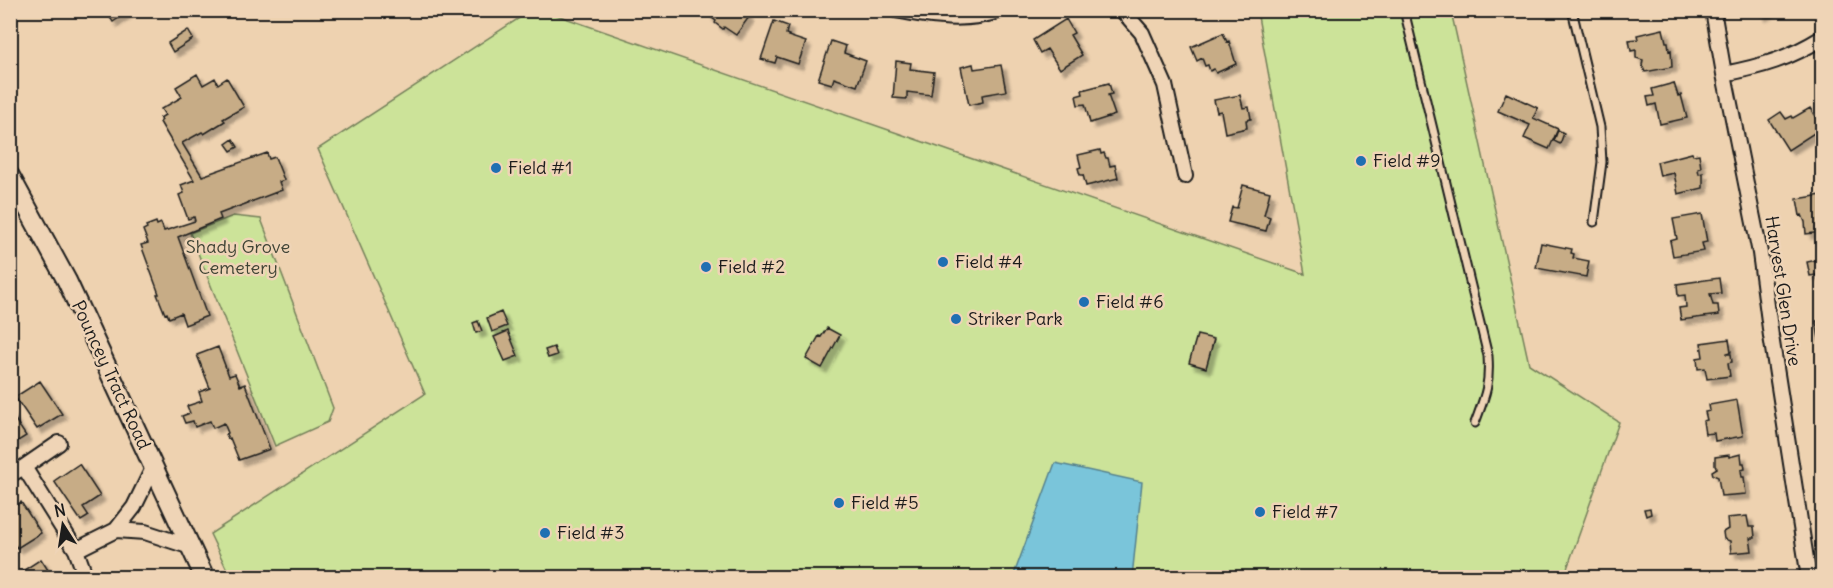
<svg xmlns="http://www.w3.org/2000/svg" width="1833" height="588" font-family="Delius,sans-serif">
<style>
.green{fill:#cce399;stroke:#74805a;stroke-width:1.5}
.water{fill:#7ac5da;stroke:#54818e;stroke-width:1.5}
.building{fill:#c7ac86;stroke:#1c1c1c;stroke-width:1.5;filter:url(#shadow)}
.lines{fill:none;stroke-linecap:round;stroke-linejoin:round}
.lane-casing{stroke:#1c1c1c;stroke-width:11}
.street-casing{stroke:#1c1c1c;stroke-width:18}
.secondary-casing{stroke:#1c1c1c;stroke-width:22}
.lane{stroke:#efd4b6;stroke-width:7}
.street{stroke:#efd4b6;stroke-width:14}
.secondary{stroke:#efd4b6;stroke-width:18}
.poi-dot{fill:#1f6fb2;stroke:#efd4b6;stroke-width:2}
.labels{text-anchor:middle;stroke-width:5;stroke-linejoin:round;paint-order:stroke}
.poi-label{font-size:18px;fill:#1c1c1c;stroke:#efd4b6;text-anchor:start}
.park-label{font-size:18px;fill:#3f4435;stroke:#efd4b6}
.street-label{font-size:18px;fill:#1c1c1c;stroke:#efd4b6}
</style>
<defs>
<filter id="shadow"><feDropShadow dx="5" dy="5" stdDeviation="1.5" flood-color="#0004"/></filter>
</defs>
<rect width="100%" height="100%" fill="#eed2b0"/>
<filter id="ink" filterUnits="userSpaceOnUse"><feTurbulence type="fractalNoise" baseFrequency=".0167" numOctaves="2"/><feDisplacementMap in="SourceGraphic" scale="12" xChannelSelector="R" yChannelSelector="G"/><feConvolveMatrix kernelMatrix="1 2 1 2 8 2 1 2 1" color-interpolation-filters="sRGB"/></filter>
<g filter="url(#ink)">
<path class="green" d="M530 11H545L1305 274 1257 11H1451L1529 364 1619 422 1564 577 231 578 210 534 425 394 318 149Z
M233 216 261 219 333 408 328 422 275 446 190 233Z"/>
<path class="water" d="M1055 463 1142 482 1132 577H1013Z"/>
<path class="building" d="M105 10H130L113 22Z
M712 10H748L745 14 749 17 736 35 724 27 723 29 715 23 716 21 708 15Z
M1759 10H1772L1761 16Z
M1066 19 1074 33 1070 35 1082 55 1060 69 1047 49 1040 53 1033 40Z
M774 21 788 26 786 34 789 35 788 36 806 42 798 64 777 57 775 63 761 59Z
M1663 29 1666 42H1668L1669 51 1671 50 1672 67 1645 72 1642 65 1643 60 1636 58V50L1631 51 1629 40 1638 39 1637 35Z
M188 30 193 39 173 52 168 43Z
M1223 33 1227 42 1229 41 1236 64 1216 73 1214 69 1210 71 1208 65 1205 66 1202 58 1197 61 1191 47Z
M831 41 846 46 844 53 866 61 857 86 834 78 832 84 818 80Z
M896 61 911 63 910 69 934 72 931 95 907 92V99L893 98Z
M973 64 974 69 1001 65 1006 91 982 95 983 102 969 105 961 67Z
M197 74 203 85 215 78 218 84 227 78 244 107 223 119 225 121 204 134 202 132 182 143 202 176 267 153 269 159 275 157 284 180 279 182 282 190 219 214 221 219 178 237 207 316 185 325 181 313 169 318 167 313 165 314 157 294H159L141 245 148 243 143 230 147 228 146 226 156 222 157 225 161 223 164 231 195 221 194 217 188 219 179 195 184 193 181 185 194 180 160 122 162 120 160 118 165 115 161 109 182 97 176 87Z
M1109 83 1112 94 1108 95 1115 115 1090 123 1085 104 1078 105 1076 96 1083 94 1082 90Z
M1674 83 1678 96 1681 95 1687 118 1660 124 1656 104 1649 106 1647 97 1654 96 1652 89Z
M1506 93 1538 108 1533 118 1558 129 1549 149 1524 138 1530 125 1498 111Z
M1240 95 1243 108 1249 107 1251 119 1246 120 1247 128 1225 133 1221 111 1217 112 1214 100Z
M1810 108 1822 128 1788 150 1769 120 1781 112 1786 119 1792 116 1793 118Z
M1558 130 1564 133 1560 144 1554 141Z
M233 139 238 147 231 151 226 144Z
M1100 150 1101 154 1104 153 1106 158H1108L1110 166 1115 165 1118 178 1086 186 1083 175H1080L1078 168 1081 167 1078 155Z
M1692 153 1693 155 1699 154 1701 168 1698 169 1699 174 1703 173V188L1678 194 1674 173 1660 176 1657 162Z
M1243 185 1270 192 1264 215 1270 217 1266 231 1228 222 1232 207 1237 208Z
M1822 195V232L1806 234 1805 222 1802 215 1800 216 1797 199Z
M1702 214 1707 242 1702 243 1704 251 1673 256 1670 241 1677 239 1673 219Z
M1541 243 1572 249 1571 253 1574 254 1573 258 1589 261 1586 277 1536 268Z
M1822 259V274L1810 276 1807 262Z
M1719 278 1721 293 1710 294 1713 305H1718L1719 315 1681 320 1679 308 1686 307 1685 295 1678 296 1677 284Z
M501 312 507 326 492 332 487 318Z
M1822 320V358L1816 321Z
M478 321 482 331 476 333 473 323Z
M827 328 840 335 822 368 806 359 819 336 821 337Z
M508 331 518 356 505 361 494 337Z
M1197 335 1214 339 1206 368 1189 363Z
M1729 339 1731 352 1727 353V354H1731L1732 362 1728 363 1730 376 1707 379 1705 368 1698 369 1697 358 1703 357 1701 343Z
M218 347 229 376 235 374 240 386 245 384 270 449 239 460 230 438 228 439 226 434 228 433 224 423 213 428 210 421 195 427 193 421 185 423 182 416 190 413 187 406 202 401 199 392 210 388 197 355Z
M554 347 557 355 548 358 545 350Z
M40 381 62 414 37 429 15 397Z
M1737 400 1743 436 1715 441 1714 433 1705 434 1703 421 1707 420 1705 412 1710 411 1709 405Z
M10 412 26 436 10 446Z
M1741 454 1742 463H1744L1745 469 1741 470 1742 477H1744L1746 494 1721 496 1718 477 1713 475 1712 471 1717 468 1715 466V457L1729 455V457Z
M79 464 100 496 83 507 89 516 81 521 54 481Z
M21 502 41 533 17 548 10 538V509Z
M1650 508 1651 514 1646 516 1644 509Z
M1747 516 1749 527H1754L1755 538H1750L1752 551 1731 553 1730 541 1724 539 1723 532 1728 529 1727 518Z
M41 559 53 578H20L18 574Z"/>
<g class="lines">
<defs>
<path id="lane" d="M1404 10 1488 356C1490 386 1485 396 1475 423
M1572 10 1600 127 1602 162 1594 222
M426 578 428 577"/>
<path id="street" d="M895 10C931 17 966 23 1001 10
M1122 10 1142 33 1165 85 1185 176
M1713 10 1724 74 1760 253 1771 336 1809 578
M1724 74C1763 66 1788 59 1822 38
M24 467 59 443
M10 475 24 467 76 550 116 530 134 507 154 466
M116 530 145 532 191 547
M76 550 86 578"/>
<path id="secondary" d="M10 176 67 281 205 578"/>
</defs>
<use href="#lane" class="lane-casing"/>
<use href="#street" class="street-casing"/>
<use href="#secondary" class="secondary-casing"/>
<use href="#lane" class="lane"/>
<use href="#street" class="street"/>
<use href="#secondary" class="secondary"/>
</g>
</g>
<g class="poi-dot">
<circle cx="1361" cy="161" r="6"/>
<circle cx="496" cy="168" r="6"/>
<circle cx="943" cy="262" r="6"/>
<circle cx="706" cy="267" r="6"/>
<circle cx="1084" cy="302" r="6"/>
<circle cx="956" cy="319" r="6"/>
<circle cx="839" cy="503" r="6"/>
<circle cx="1260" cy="512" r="6"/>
<circle cx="545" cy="533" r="6"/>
</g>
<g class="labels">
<g class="poi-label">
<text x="1373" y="167">Field #9</text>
<text x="508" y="174">Field #1</text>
<text x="955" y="268">Field #4</text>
<text x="718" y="273">Field #2</text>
<text x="1096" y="308">Field #6</text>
<text x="968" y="325">Striker Park</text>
<text x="851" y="509">Field #5</text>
<text x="1272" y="518">Field #7</text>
<text x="557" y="539">Field #3</text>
</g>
<g class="park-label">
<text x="238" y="253">Shady Grove<tspan x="238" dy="21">Cemetery</tspan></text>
</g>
<g class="street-label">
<text transform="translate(1783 291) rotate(81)" y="6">Harvest Glen Drive</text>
<text transform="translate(111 375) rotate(65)" y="6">Pouncey Tract Road</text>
</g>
</g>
<rect width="1833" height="588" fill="none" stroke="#efd4b6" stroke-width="36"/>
<rect x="18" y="18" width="1797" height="552" fill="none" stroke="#1c1c1c" stroke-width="2" filter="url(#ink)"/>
<g transform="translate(63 525) rotate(348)" stroke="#efd4b6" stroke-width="4.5" paint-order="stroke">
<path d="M0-4.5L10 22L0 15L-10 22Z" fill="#1c1c1c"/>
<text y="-9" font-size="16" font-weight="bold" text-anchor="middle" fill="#1c1c1c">N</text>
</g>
</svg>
